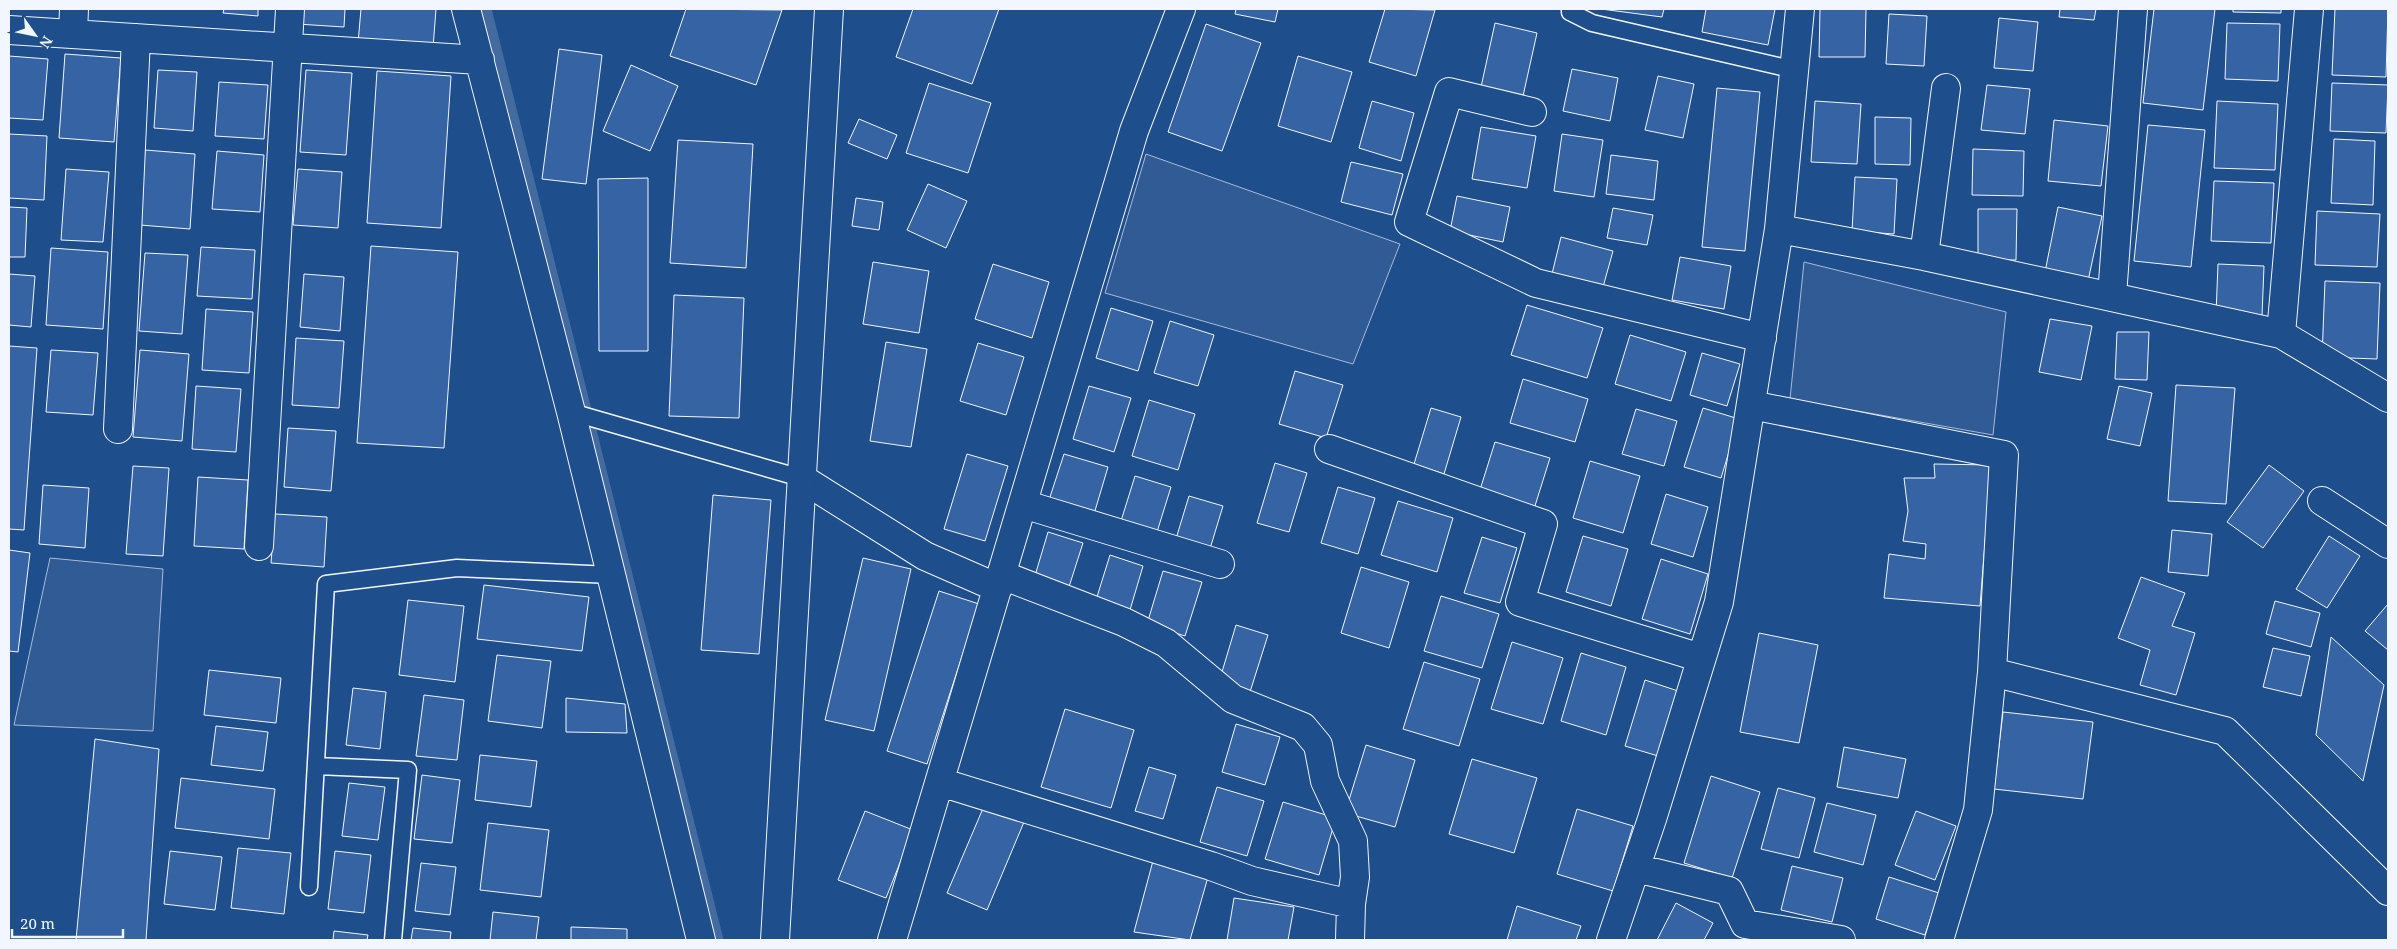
<svg xmlns="http://www.w3.org/2000/svg" width="2397" height="949" font-family="'Noto Serif',serif">
<style>
.built{fill:#305b95;stroke:#a8bbd7}
.lines{fill:none;stroke-linecap:round;stroke-linejoin:round}
.stream{stroke:#446ba0;stroke-width:11}
.building{fill:#3563a3;stroke:#f2f6ff}
.service-casing{stroke:#f2f6ff;stroke-width:19}
.minor-casing{stroke:#f2f6ff;stroke-width:30}
.tertiary-casing{stroke:#f2f6ff;stroke-width:30}
.service{stroke:#1f4e8c;stroke-width:16}
.minor{stroke:#1f4e8c;stroke-width:28}
.tertiary{stroke:#1f4e8c;stroke-width:28}
</style>
<rect width="100%" height="100%" fill="#1f4e8c"/>
<path class="built" d="M1146 154 1400 244 1353 364 1105 293Z
M1804 262 2006 312 1993 435 1790 399Z
M50 558 163 569 153 731 14 725Z"/>
<g class="lines">
<path class="stream" d="M486 9 718 940"/>
</g>
<path class="building" d="M224 9H258V16L223 13Z
M298 9H345L344 27 297 24Z
M361 9H436L433 48 358 43Z
M686 9 782 10 756 85 670 56Z
M913 9H999L972 84 896 57Z
M1236 9H1278L1275 22 1235 14Z
M1385 9 1435 10 1416 76 1369 62Z
M1601 9H1664L1662 17Z
M1706 9H1775L1768 45 1702 32Z
M1820 9H1866L1865 57H1819Z
M2060 9H2096L2094 20 2059 17Z
M2154 9H2215L2203 110 2143 103Z
M2233 9H2281V13L2233 12Z
M2335 9H2388L2386 77 2332 75Z
M1889 14 1927 16 1924 66 1886 64Z
M1999 18 2038 22 2033 71 1994 68Z
M1495 23 1537 33 1523 96 1481 87Z
M2227 23 2280 24 2278 81 2225 79Z
M1206 24 1261 43 1222 151 1168 132Z
M559 49 602 55 586 184 542 179Z
M65 54 121 58 114 142 59 138Z
M9 56 48 59 43 120 9 118Z
M1298 56 1352 72 1331 142 1278 126Z
M631 65 678 86 650 151 603 131Z
M1572 69 1618 78 1610 121 1563 111Z
M158 70 197 72 193 131 154 128Z
M306 70 352 73 346 155 300 152Z
M377 71 451 76 441 228 367 223Z
M1658 76 1694 84 1683 138 1645 130Z
M219 82 268 85 264 139 215 136Z
M929 83 991 103 968 173 906 153Z
M2332 83 2388 85 2386 133 2330 131Z
M1987 85 2030 89 2025 134 1981 130Z
M1717 88 1760 92 1745 251 1702 247Z
M1372 101 1414 113 1401 161 1359 148Z
M1815 101 1861 104 1857 164 1811 162Z
M2217 101 2278 104 2275 170 2214 168Z
M1875 117 1911 118 1910 165 1875 164Z
M859 119 897 135 887 159 848 143Z
M2054 120 2108 126 2101 186 2048 181Z
M2148 125 2205 130 2191 267 2134 261Z
M1481 127 1536 136 1527 188 1472 179Z
M9 134 47 136 44 200 9 198Z
M1562 134 1603 140 1594 197 1554 191Z
M2334 139 2375 141 2373 205 2331 203Z
M678 140 753 144 746 268 670 263Z
M1973 149 2024 151 2023 196 1972 195Z
M145 150 195 154 190 229 140 225Z
M217 151 264 155 260 212 212 209Z
M1611 155 1658 161 1654 200 1606 194Z
M1351 162 1403 174 1392 215 1341 202Z
M66 169 109 172 103 242 61 240Z
M298 169 342 172 338 228 293 225Z
M1855 177 1897 179 1894 234 1852 231Z
M648 178V351H599L598 179Z
M2214 181 2274 183 2271 243 2211 241Z
M928 184 967 201 946 248 907 230Z
M1457 196 1510 207 1503 242 1450 231Z
M856 198 883 202 879 230 852 226Z
M9 207 27 208 25 257H9Z
M2058 207 2102 216 2088 281 2045 272Z
M1613 208 1653 215 1647 245 1607 238Z
M1978 209H2017L2016 260H1978Z
M2317 211 2380 214 2377 267 2315 265Z
M1561 237 1613 251 1603 287 1552 274Z
M371 246 458 252 444 448 357 443Z
M201 247 255 250 252 299 197 296Z
M51 248 108 252 103 329 46 325Z
M145 253 188 255 182 334 139 331Z
M1680 257 1731 266 1724 309 1672 300Z
M873 262 929 271 919 333 863 324Z
M993 264 1049 282 1032 338 975 319Z
M2218 264 2264 266 2262 316 2216 314Z
M9 274 35 276 31 327 9 325Z
M304 274 344 277 340 331 300 327Z
M2325 281 2380 283 2377 359 2322 357Z
M674 295 744 298 739 418 669 416Z
M1527 305 1603 328 1587 378 1511 355Z
M1111 308 1153 321 1138 371 1096 358Z
M206 309 253 312 249 373 202 370Z
M2050 319 2092 326 2081 380 2039 372Z
M1170 321 1214 335 1198 386 1154 373Z
M2117 332H2149L2147 380 2115 379Z
M1630 335 1686 352 1671 401 1615 384Z
M296 338 344 341 339 408 292 405Z
M886 342 927 349 911 447 870 441Z
M978 343 1024 357 1006 415 960 401Z
M9 346 37 348 24 530 9 529Z
M51 350 98 353 93 415 46 412Z
M140 350 189 354 182 441 133 437Z
M1702 353 1740 364 1727 406 1690 395Z
M1295 371 1343 385 1326 438 1279 424Z
M1523 379 1588 399 1575 442 1510 423Z
M2176 385 2235 388 2226 504 2168 501Z
M196 386 241 389 236 452 192 449Z
M1089 386 1131 398 1114 452 1073 439Z
M2119 386 2152 393 2140 446 2107 439Z
M1149 400 1195 414 1178 470 1132 456Z
M1431 408 1461 417 1444 474 1414 464Z
M1703 408 1739 419 1721 478 1684 467Z
M1636 409 1677 421 1664 466 1622 454Z
M288 428 336 431 331 491 284 487Z
M1495 442 1550 458 1534 509 1479 493Z
M967 454 1008 466 985 541 944 529Z
M1064 454 1108 467 1094 514 1049 500Z
M1590 461 1640 476 1623 533 1573 518Z
M1275 463 1307 473 1289 532 1257 523Z
M1934 464 1991 465 1980 606 1884 598 1889 554 1925 559 1926 544 1903 541 1908 511 1904 478H1935Z
M2269 465 2304 491 2263 548 2227 522Z
M133 466 169 468 163 556 126 554Z
M1135 476 1171 487 1157 532 1121 521Z
M198 477 248 480 244 549 194 546Z
M43 485 89 488 85 548 39 544Z
M1338 487 1375 498 1358 554 1321 543Z
M1666 494 1708 507 1693 557 1651 544Z
M713 495 771 500 759 654 701 650Z
M1189 496 1223 506 1209 552 1175 542Z
M1398 501 1453 518 1437 572 1381 555Z
M275 514 327 517 324 567 271 563Z
M2172 530 2212 534 2208 576 2168 572Z
M1048 532 1083 543 1068 590 1034 579Z
M1583 536 1628 549 1611 606 1566 592Z
M2329 536 2360 556 2327 608 2296 589Z
M1482 537 1517 548 1500 603 1464 593Z
M9 550 30 553 18 652 9 651Z
M1110 555 1143 566 1130 610 1096 600Z
M863 558 911 569 874 731 825 720Z
M1661 559 1708 574 1690 634 1642 619Z
M1361 567 1409 582 1389 648 1341 633Z
M1163 571 1202 582 1185 636 1147 624Z
M2141 577 2185 593 2172 626 2195 633 2176 695 2140 685 2150 650 2118 638Z
M484 585 589 597 582 651 477 639Z
M939 591 979 604 927 764 887 751Z
M1441 596 1499 614 1482 668 1424 651Z
M408 600 464 606 455 682 399 675Z
M2275 601 2320 613 2311 647 2266 634Z
M2388 604V650L2365 631Z
M1236 625 1268 635 1250 692 1219 682Z
M1759 633 1818 645 1799 743 1740 732Z
M2331 637 2384 685 2363 781 2316 735Z
M1512 642 1563 658 1543 724 1491 709Z
M2273 648 2310 656 2301 696 2263 687Z
M1581 653 1626 667 1606 735 1561 721Z
M497 655 551 661 542 728 488 721Z
M1424 662 1480 679 1459 746 1403 729Z
M209 670 281 678 276 723 204 715Z
M1645 680 1678 691 1658 756 1625 746Z
M353 688 386 692 380 749 346 745Z
M424 695 464 700 457 760 416 756Z
M566 698 625 704 627 733 566 732Z
M1065 709 1134 730 1111 808 1041 787Z
M2003 712 2093 722 2083 799 1994 789Z
M1236 724 1280 737 1265 785 1222 772Z
M216 726 268 732 263 771 211 765Z
M95 739 159 749 146 940H76Z
M1366 745 1415 760 1395 827 1345 813Z
M1844 747 1906 759 1898 798 1837 787Z
M480 755 537 761 531 807 475 800Z
M1472 759 1537 778 1514 853 1449 834Z
M1149 767 1176 775 1163 819 1135 811Z
M422 775 460 780 452 843 414 839Z
M1711 776 1760 792 1732 878 1684 863Z
M181 778 275 789 269 839 175 828Z
M349 783 385 787 378 840 342 836Z
M1217 787 1264 801 1247 856 1200 842Z
M1778 788 1815 798 1799 858 1761 849Z
M1283 802 1336 818 1319 875 1265 859Z
M1827 803 1876 815 1863 865 1814 852Z
M984 806 1024 822 987 910 947 893Z
M1577 809 1633 826 1613 891 1557 874Z
M865 811 913 830 886 898 838 880Z
M1916 811 1956 826 1935 880 1895 865Z
M488 823 549 830 541 897 480 890Z
M238 848 291 853 284 914 231 908Z
M170 851 222 857 215 910 164 904Z
M335 851 371 855 364 913 328 909Z
M1154 857 1208 877 1190 940 1134 932Z
M421 863 456 867 450 915 415 911Z
M1792 866 1843 878 1832 922 1781 910Z
M1889 877 1939 893 1925 935 1876 919Z
M1234 898 1294 907 1288 940H1227Z
M1676 903 1713 923 1704 940H1657Z
M1517 906 1581 926 1576 940H1507Z
M493 912 539 917 536 940H490Z
M571 927 627 929V940H571Z
M413 928 451 932 450 940H411Z
M334 931 368 935 367 940H333Z"/>
<g class="lines">
<defs>
<path id="service" d="M1570 9V12L1592 23 1795 70
M571 412 801 478
M317 766 408 770 393 940
M309 887 326 584 457 568 611 575"/>
<path id="minor" d="M466 9 571 412 701 940
M2309 9 2281 334 2388 398
M9 30 480 60
M73 34 74 9
M1532 112 1449 92 1409 222 1536 283 1762 338
M1779 229 1924 256 2281 334
M1924 256 1946 88
M2112 296 2133 9
M1751 405 2004 455 1992 672 2225 731 2388 891
M118 429 136 38
M1329 449 1543 524 1520 602 1701 658
M801 478 925 556 998 588
M2322 501 2388 544
M1023 504 1220 564
M259 546 290 9
M1002 575 1124 622 1166 643 1233 699 1303 727 1318 745 1325 781 1353 841 1355 877 1351 904 1350 940
M940 782 1211 866 1252 881 1351 904
M1636 868 1729 891 1745 924 1841 940
M892 940 1134 131 1181 9
M1611 940 1652 819 1719 602 1779 229 1800 9
M1939 940 1978 810 1992 672"/>
<path id="tertiary" d="M775 940 829 9"/>
</defs>
<use href="#service" class="service-casing"/>
<use href="#minor" class="minor-casing"/>
<use href="#tertiary" class="tertiary-casing"/>
<use href="#service" class="service"/>
<use href="#minor" class="minor"/>
<use href="#tertiary" class="tertiary"/>
</g>
<rect width="2397" height="949" fill="none" stroke="#f2f6ff" stroke-width="20"/>
<g transform="translate(35 35) rotate(123)" stroke="#1f4e8c" stroke-width="4" paint-order="stroke">
<path d="M0-4L9 19L0 12L-9 19Z" fill="#f2f6ff"/>
<text y="-8" font-size="14" font-weight="bold" text-anchor="middle" fill="#f2f6ff">N</text>
</g>
<path d="M12 929v8h111v-8" fill="none" stroke="#f2f6ff" stroke-width="2.5"/>
<text x="20" y="929" font-size="15" fill="#f2f6ff" stroke="#1f4e8c" stroke-width="4" paint-order="stroke">20 m</text>
</svg>
